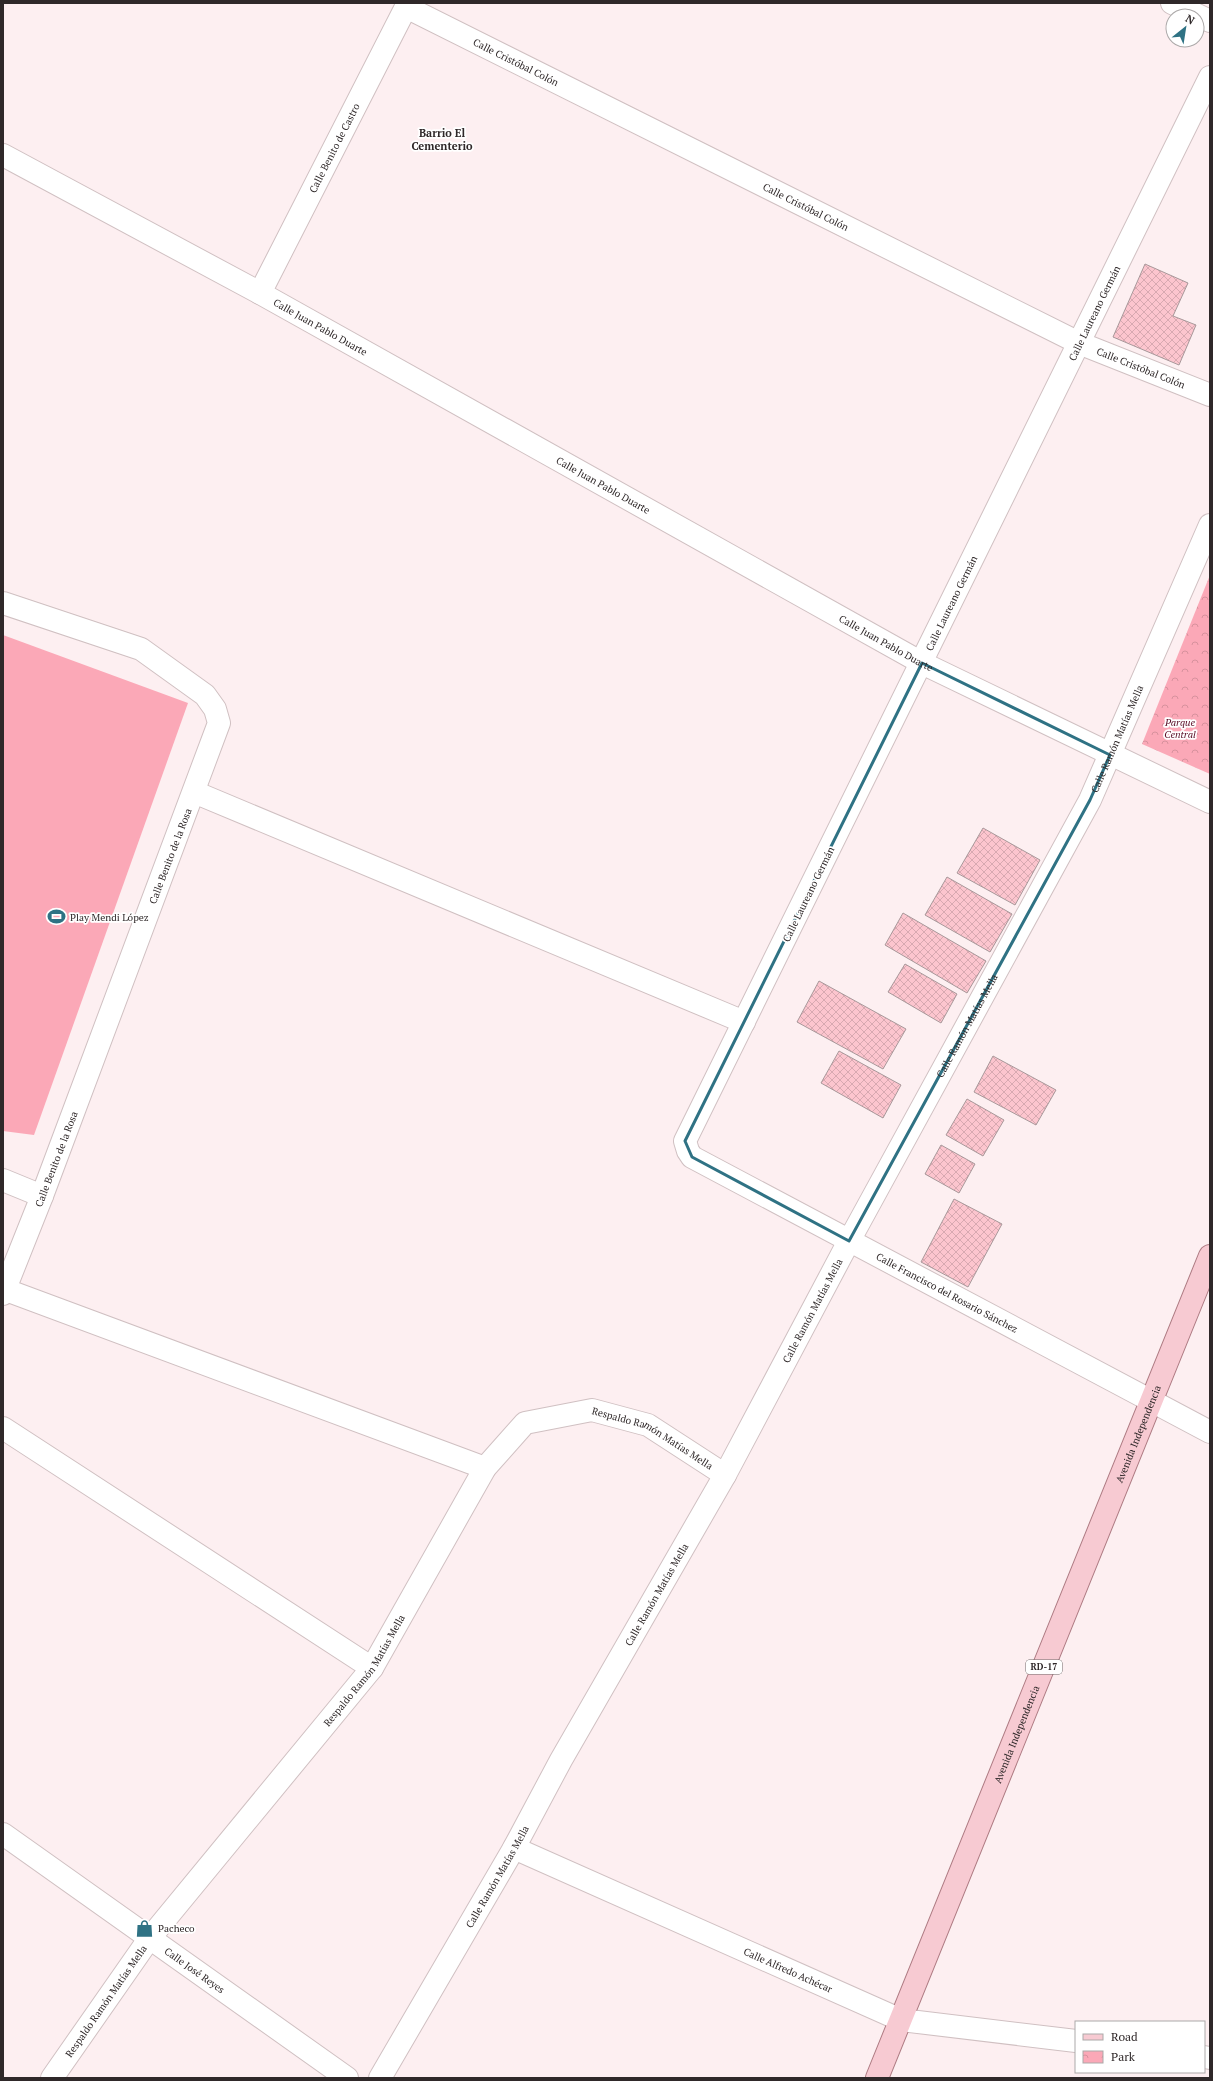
<svg xmlns="http://www.w3.org/2000/svg" width="1213" height="2081" font-family="'PT Serif',serif">
<style>
.park{fill:url(#park-crowns)}
.pitch{fill:#fba8b7}
.building{fill:url(#building-cross-hatch);stroke:#a8989a}
.lines{fill:none;stroke-linecap:round;stroke-linejoin:round}
.minor-casing{stroke:#d0c0c2;stroke-width:24}
.tertiary-casing{stroke:#d0c0c2;stroke-width:24}
.primary-casing{stroke:#ae7b83;stroke-width:24}
.minor{stroke:#fff;stroke-width:22}
.tertiary{stroke:#fff;stroke-width:22}
.primary{stroke:#f7cad2;stroke-width:22}
.marked{fill:none;stroke:#2f7284;stroke-width:3;stroke-linejoin:round}
.labels{text-anchor:middle;stroke-width:3.5;stroke-linejoin:round;paint-order:stroke}
.shield{fill:#fff;stroke:#6d6869;stroke-width:1}
.shield-label{font-size:9px;font-weight:bold;fill:#2f2829}
.street-label{font-size:10px;fill:#2f2829;stroke:#fff}
.park-label{font-size:10px;font-style:italic;fill:#5a0d26;stroke:#fff}
.poi-label{font-size:10px;fill:#2f2829;stroke:#fff;text-anchor:start}
.neighbourhood-label{font-size:11px;font-weight:bold;fill:#2f2829;stroke:#fff}
</style>
<defs>
<pattern id="park-crowns" width="20" height="18" patternUnits="userSpaceOnUse"><rect width="20" height="18" fill="#fba8b7"/><path d="M2 6a3 3 0 1 1 6 0M12 15a3 3 0 1 1 6 0" fill="none" stroke="#d7919d"/></pattern>
<pattern id="building-cross-hatch" width="8" height="8" patternUnits="userSpaceOnUse"><rect width="8" height="8" fill="#fcc5ce"/><path d="M0 0l8 8M0 8l8-8" fill="none" stroke="#d8a9b1"/></pattern>
</defs>
<rect width="100%" height="100%" fill="#fdeff1"/>
<path class="park" d="M1210 575V774L1142 744Z"/>
<path class="pitch" d="M3 635 188 703 34 1135 3 1131Z"/>
<path class="building" d="M1145 264 1188 283 1173 316 1196 325 1179 365 1113 337Z
M983 828 1040 860 1015 905 957 873Z
M947 877 1012 914 990 952 925 915Z
M903 913 986 961 967 993 885 945Z
M905 964 957 994 941 1023 888 992Z
M819 981 906 1029 883 1069 797 1022Z
M839 1051 901 1085 883 1118 821 1083Z
M993 1056 1056 1090 1036 1125 974 1092Z
M967 1099 1004 1120 983 1156 946 1135Z
M941 1145 975 1164 959 1193 925 1174Z
M954 1199 1002 1224 968 1287 921 1262Z"/>
<g class="lines">
<defs>
<g id="minor">
<path id="s1" d="M406 7 1079 343 1210 395"/>
<path id="s2" d="M1210 77 685 1141 688 1151 692 1157 1210 1432"/>
<path id="s3" d="M3 155 260 293 922 663 1210 802"/>
<path id="s4" d="M260 293 408 3"/>
<path d="M3 603 141 649 205 695 215 709 219 723 42 1196 3 1294"/>
<path d="M194 792 744 1022"/>
<path d="M3 1180 42 1196"/>
<path d="M6 1290 485 1468"/>
<path d="M3 1428 372 1668"/>
<path id="s5" d="M3 1834 347 2078"/>
<path id="s6" d="M514 1848 901 2020 1076 2041"/>
<path d="M1204 2057 1210 2058"/>
<path id="s7" d="M52 2078 149 1939 372 1668 485 1468 525 1423 592 1410 648 1425 725 1475"/>
<path id="s8" d="M380 2078 514 1848 561 1760 725 1475 849 1241 1090 800 1210 525"/>
</g>
<path id="tertiary" d="M1172 3 1210 21"/>
<g id="primary">
<path id="s9" d="M877 2078 1210 1256"/>
</g>
</defs>
<use href="#minor" class="minor-casing"/>
<use href="#tertiary" class="tertiary-casing"/>
<use href="#primary" class="primary-casing"/>
<use href="#minor" class="minor"/>
<use href="#tertiary" class="tertiary"/>
<use href="#primary" class="primary"/>
</g>
<path class="marked" d="M922 663 1110 755 1090 800 849 1241 692 1157 685 1141Z"/>
<defs>
<symbol id="stadium-bare" viewBox="-9 -9 18 18"><path d="M0-5a6.5 5 0 1 0 0 10a6.5 5 0 1 0 0-10ZM-3.5-1.8h7v3.6h-7Z" fill="#2f7284" stroke="#fff" stroke-width="2.5" paint-order="stroke"/></symbol>
<symbol id="shop-bare" viewBox="-9 -9 18 18"><path d="M-5-2.5h2.3a2.7 3.5 0 0 1 5.4 0H5L5.5 6h-11ZM-1.5-2.5h3a1.5 2.3 0 0 0-3 0Z" fill="#2f7284" stroke="#fff" stroke-width="2.5" paint-order="stroke"/></symbol>
</defs>
<g fill-rule="evenodd">
<use href="#stadium-bare" x="44" y="904" width="25" height="25"/>
<use href="#shop-bare" x="132" y="1916" width="25" height="25"/>
</g>
<g class="labels">
<rect class="shield" x="1026" y="1660" width="36" height="14" rx="3"/>
<g class="shield-label">
<text x="1044" y="1670">RD-17</text>
</g>
<g class="street-label">
<text dy="4" stroke="none"><textPath href="#s1" startOffset="123">Calle Cristóbal Colón</textPath></text>
<text dy="4" stroke="none"><textPath href="#s4" startOffset="163">Calle Benito de Castro</textPath></text>
<text dy="4" stroke="none"><textPath href="#s1" startOffset="447">Calle Cristóbal Colón</textPath></text>
<text transform="translate(1094 313) rotate(-64)" y="4">Calle Laureano Germán</text>
<text dy="4" stroke="none"><textPath href="#s3" startOffset="361">Calle Juan Pablo Duarte</textPath></text>
<text dy="4" stroke="none"><textPath href="#s1" startOffset="819">Calle Cristóbal Colón</textPath></text>
<text dy="4" stroke="none"><textPath href="#s3" startOffset="685">Calle Juan Pablo Duarte</textPath></text>
<text transform="translate(951 603) rotate(-64)" y="4">Calle Laureano Germán</text>
<text dy="4" stroke="none"><textPath href="#s3" startOffset="1009">Calle Juan Pablo Duarte</textPath></text>
<text dy="4" stroke="none"><textPath href="#s8" startOffset="1529">Calle Ramón Matías Mella</textPath></text>
<text transform="translate(170 856) rotate(-69)" y="4">Calle Benito de la Rosa</text>
<text transform="translate(808 894) rotate(-64)" y="4">Calle Laureano Germán</text>
<text dy="4" stroke="none"><textPath href="#s8" startOffset="1205">Calle Ramón Matías Mella</textPath></text>
<text transform="translate(56 1159) rotate(-69)" y="4">Calle Benito de la Rosa</text>
<text dy="4" stroke="none"><textPath href="#s2" startOffset="1493">Calle Francisco del Rosario Sánchez</textPath></text>
<text dy="4" stroke="none"><textPath href="#s8" startOffset="881">Calle Ramón Matías Mella</textPath></text>
<text dy="4" stroke="none"><textPath href="#s9" startOffset="695">Avenida Independencia</textPath></text>
<text dy="4" stroke="none"><textPath href="#s7" startOffset="946">Respaldo Ramón Matías Mella</textPath></text>
<text dy="4" stroke="none"><textPath href="#s8" startOffset="557">Calle Ramón Matías Mella</textPath></text>
<text dy="4" stroke="none"><textPath href="#s7" startOffset="514">Respaldo Ramón Matías Mella</textPath></text>
<text dy="4" stroke="none"><textPath href="#s9" startOffset="371">Avenida Independencia</textPath></text>
<text dy="4" stroke="none"><textPath href="#s8" startOffset="233">Calle Ramón Matías Mella</textPath></text>
<text dy="4" stroke="none"><textPath href="#s6" startOffset="300">Calle Alfredo Achécar</textPath></text>
<text dy="4" stroke="none"><textPath href="#s5" startOffset="235">Calle José Reyes</textPath></text>
<text dy="4" stroke="none"><textPath href="#s7" startOffset="94">Respaldo Ramón Matías Mella</textPath></text>
</g>
<g class="park-label">
<text x="1180" y="726">Parque<tspan x="1180" dy="12">Central</tspan></text>
</g>
<g class="poi-label">
<text x="70" y="921">Play Mendi López</text>
<text x="158" y="1932">Pacheco</text>
</g>
<g class="neighbourhood-label">
<text x="442" y="137">Barrio El<tspan x="442" dy="13">Cementerio</tspan></text>
</g>
</g>
<rect width="1213" height="2081" fill="none" stroke="#2f2829" stroke-width="8"/>
<rect x="1075" y="2021" width="130" height="52" fill="#ffffff" stroke="#aca9a9"/>
<rect x="1083" y="2034" width="20" height="6" fill="#f7cad2" stroke="#aca9a9"/>
<text x="1111" y="2041" font-size="12" fill="#2f2829">Road</text>
<rect x="1083" y="2051" width="20" height="12" fill="url(#park-crowns)" stroke="#aca9a9"/>
<text x="1111" y="2061" font-size="12" fill="#2f2829">Park</text>
<g transform="translate(1185 28) rotate(30)"><circle r="19" fill="#ffffff" stroke="#aca9a9"/>
<path d="M0-3L7 15L0 10L-7 15Z" fill="#2f7284"/>
<text y="-6" font-size="11" font-weight="bold" text-anchor="middle" fill="#2f2829">N</text>
</g>
</svg>
